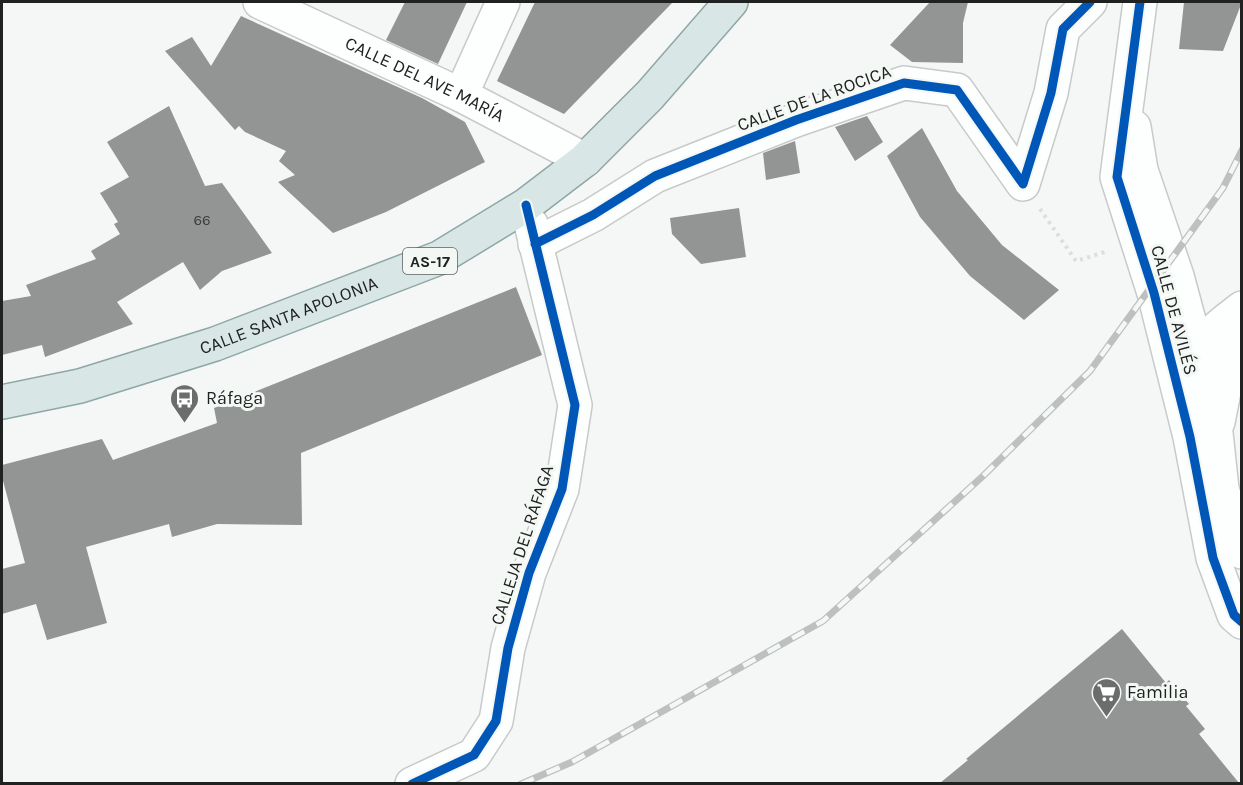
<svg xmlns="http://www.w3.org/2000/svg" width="1243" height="785" font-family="Karla,sans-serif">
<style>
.building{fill:#939594}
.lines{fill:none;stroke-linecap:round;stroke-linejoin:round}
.minor-casing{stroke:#c8cac9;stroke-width:36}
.primary-casing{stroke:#8ea7a5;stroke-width:36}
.path{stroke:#dcdddc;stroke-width:4;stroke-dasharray:3 4.5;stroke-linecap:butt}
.minor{stroke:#fdfefe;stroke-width:33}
.primary{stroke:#d8e6e6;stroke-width:33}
.rail-casing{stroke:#bec0bf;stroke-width:7}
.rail{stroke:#f3f8f5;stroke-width:4.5;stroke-dasharray:14;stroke-linecap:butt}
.cycleway-casing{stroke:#f3f8f5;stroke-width:13}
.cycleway{stroke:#0057b8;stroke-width:9}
.labels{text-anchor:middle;stroke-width:6;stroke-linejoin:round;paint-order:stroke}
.number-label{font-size:15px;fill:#3d3f3e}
.shield{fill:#f3f8f5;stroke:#5f6261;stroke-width:1.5}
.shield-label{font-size:16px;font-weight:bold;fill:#202221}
.street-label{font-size:18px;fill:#202221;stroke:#f3f8f5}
.poi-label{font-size:18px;fill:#202221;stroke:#f3f8f5;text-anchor:start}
</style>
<rect width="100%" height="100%" fill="#f4f7f5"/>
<path class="building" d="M405 2H467L438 64 386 40Z
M535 2H673L564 114 497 81Z
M930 2H968L963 23V63L912 62 890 45Z
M1184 2H1242L1223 51 1179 49Z
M241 16 422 98 465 122 485 162 386 212 333 233 278 182 295 175 279 161 286 151 245 132 239 126 235 130 165 51 192 37 211 66Z
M169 106 205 186 222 183 272 253 222 271 200 290 183 262 117 302 133 324 45 357 42 345 2 355V301L31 296 26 285 96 259 91 251 120 234 114 224 118 222 100 193 129 177 107 142Z
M867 116 883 142 855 161 835 127Z
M922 128 957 191 1002 245 1059 290 1024 320 970 276 920 217 887 156Z
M795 141 800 173 766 180 763 153Z
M739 208 746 257 701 264 672 234 670 218Z
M516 287 542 355 301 453 302 525 217 524 172 537 169 524 86 547 107 623 47 640 36 604 2 614V569L25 563 2 477V465L102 439 113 460 217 423 214 408Z
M1122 629 1166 683 1169 680 1189 704 1186 706 1205 729 1199 734 1239 783H940L968 760 966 759Z"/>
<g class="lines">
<defs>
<g id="minor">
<path id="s1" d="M260 2 461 95 585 160"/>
<path d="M1140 2 1117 177 1154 293 1190 437 1213 558 1234 615 1242 622"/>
<path d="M461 95 503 2"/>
<path d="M1134 127 1141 170 1177 276 1197 350 1216 433 1222 489 1242 552"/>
<path d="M535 244 593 215 655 176 796 120 904 83 957 90 1023 184 1051 93 1063 29 1090 2"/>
<path d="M1195 348 1197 350H1222L1242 339"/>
<path d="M1195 367C1199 338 1220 325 1242 308"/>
<path d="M1218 422 1226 381 1242 342"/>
<path d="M412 784 474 755 496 721 508 648 529 573 562 489 575 405 531 224"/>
</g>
<g id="primary">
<path id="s2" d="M2 402 80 386 215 344 439 258 526 205 585 160 650 95 731 2"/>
</g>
</defs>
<use href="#minor" class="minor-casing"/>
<use href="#primary" class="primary-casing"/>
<path class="path" d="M1040 209 1076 261 1108 251"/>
<use href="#minor" class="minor"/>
<use href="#primary" class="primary"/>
<defs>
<path id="rail" d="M521 784 572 762 823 621 983 476 1090 371 1223 188 1242 150"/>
</defs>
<use href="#rail" class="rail-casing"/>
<use href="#rail" class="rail"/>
<defs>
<path id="cycleway" d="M1140 2 1117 177 1154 293 1190 437 1213 558 1234 615 1242 622
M535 244 593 215 655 176 796 120 904 83 957 90 1023 184 1051 93 1063 29 1090 2
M412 784 474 755 496 721 508 648 529 573 562 489 575 405 526 205"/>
</defs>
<use href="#cycleway" class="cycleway-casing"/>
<use href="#cycleway" class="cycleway"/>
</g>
<defs>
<symbol id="bus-pin" viewBox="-11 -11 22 30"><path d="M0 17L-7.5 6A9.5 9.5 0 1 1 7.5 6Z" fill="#6a6d6b" stroke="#f3f8f5"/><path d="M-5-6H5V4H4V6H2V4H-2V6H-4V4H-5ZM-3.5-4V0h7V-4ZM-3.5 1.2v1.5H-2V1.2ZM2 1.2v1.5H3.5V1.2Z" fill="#fff"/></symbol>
<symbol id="supermarket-pin" viewBox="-11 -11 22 30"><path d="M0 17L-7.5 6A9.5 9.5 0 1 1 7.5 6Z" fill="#6a6d6b" stroke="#f3f8f5"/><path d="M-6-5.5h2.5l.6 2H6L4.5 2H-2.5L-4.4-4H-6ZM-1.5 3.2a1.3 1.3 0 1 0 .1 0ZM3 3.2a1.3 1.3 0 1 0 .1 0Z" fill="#fff"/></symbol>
</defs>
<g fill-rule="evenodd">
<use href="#bus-pin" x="168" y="382" width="33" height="45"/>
<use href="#supermarket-pin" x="1090" y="676" width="33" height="45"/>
</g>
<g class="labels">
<g class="number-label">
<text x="202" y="225">66</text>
</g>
<rect class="shield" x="403" y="248" width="54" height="26" rx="4.5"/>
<g class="shield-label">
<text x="430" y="267">AS-17</text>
</g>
<g class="street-label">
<text dy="6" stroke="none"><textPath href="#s1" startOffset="182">CALLE DEL AVE MARÍA</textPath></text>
<text transform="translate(814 98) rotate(-20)" y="6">CALLE DE LA ROCICA</text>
<text transform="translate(1174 310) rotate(75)" y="6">CALLE DE AVILÉS</text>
<text dy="6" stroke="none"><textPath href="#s2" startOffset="300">CALLE SANTA APOLONIA</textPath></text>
<text transform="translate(522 545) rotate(-72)" y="6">CALLEJA DEL RÁFAGA</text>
</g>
<g class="poi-label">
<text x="206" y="404">Ráfaga</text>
<text x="1127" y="698">Familia</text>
</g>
</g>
<rect width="1243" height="785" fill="none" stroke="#202221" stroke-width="6"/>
</svg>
